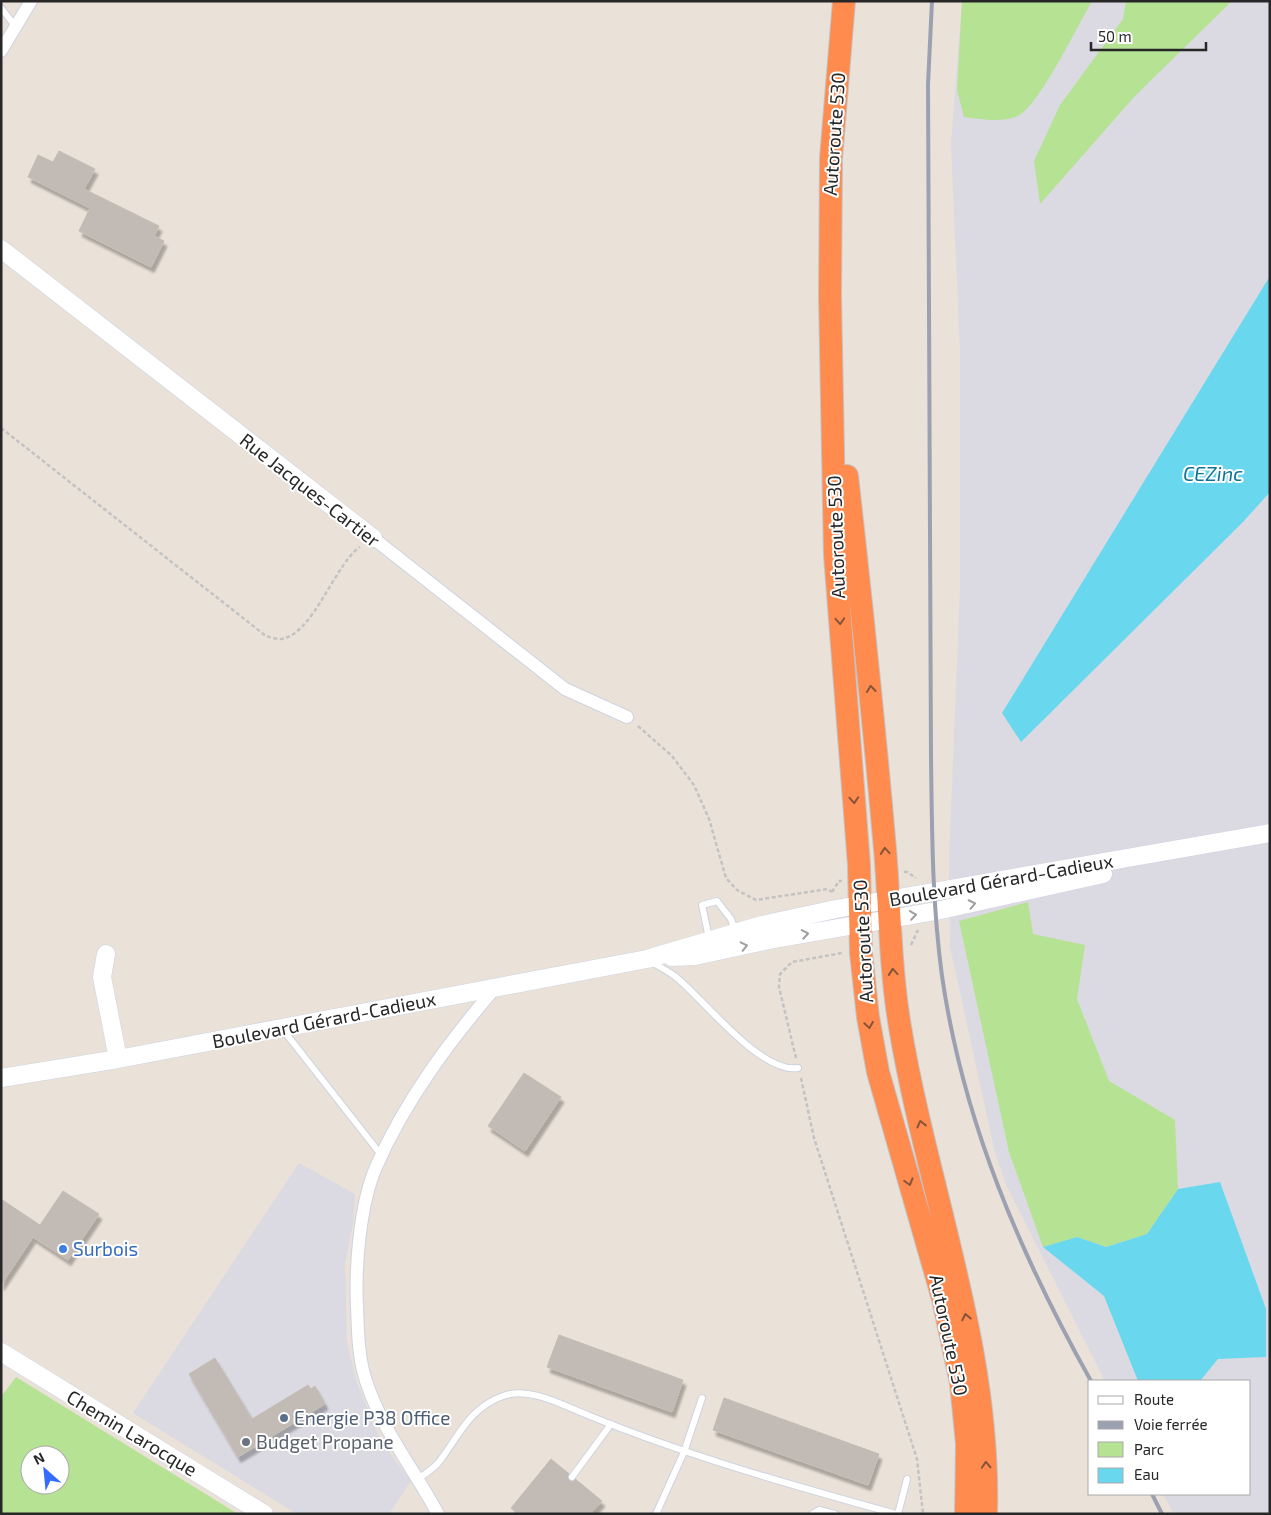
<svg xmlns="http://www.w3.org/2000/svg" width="1271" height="1515" font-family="'Exo 2',sans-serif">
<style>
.industrial{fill:#dbdae2}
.green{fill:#b6e294;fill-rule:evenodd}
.water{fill:#69d8ef}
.building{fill:#c2bbb5;stroke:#c5bdb3;filter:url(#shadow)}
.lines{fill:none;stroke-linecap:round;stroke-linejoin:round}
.lane-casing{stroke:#ced3e1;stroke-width:8}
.street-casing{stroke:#ced3e1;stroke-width:14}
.secondary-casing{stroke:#ced3e1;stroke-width:19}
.highway-casing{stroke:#c3c3c3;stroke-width:24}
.path{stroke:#c3c3c3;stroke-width:2.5;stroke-dasharray:4 2.5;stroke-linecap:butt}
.lane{stroke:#fff;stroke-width:6}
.street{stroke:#fff;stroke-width:12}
.secondary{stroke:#fff;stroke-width:18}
.highway{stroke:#ff8b4f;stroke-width:22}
.rail{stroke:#9ca1b2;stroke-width:4}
.oneway{stroke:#885439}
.oneway2{stroke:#9e9e9e}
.shop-dot{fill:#3f7fe0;stroke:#fff;stroke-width:2}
.service-dot{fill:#5c6f8a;stroke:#fff;stroke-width:2}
.worship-dot{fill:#6b7280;stroke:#fff;stroke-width:2}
.labels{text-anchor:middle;stroke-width:4;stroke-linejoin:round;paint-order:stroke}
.street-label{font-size:19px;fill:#272727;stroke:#fff}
.shop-label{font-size:19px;fill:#366cbe;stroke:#fff;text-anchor:start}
.service-label{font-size:19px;fill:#4e5e75;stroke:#fff;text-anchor:start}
.worship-label{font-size:19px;fill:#5b616d;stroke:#fff;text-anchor:start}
.water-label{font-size:20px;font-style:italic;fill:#0c7497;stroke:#fff}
</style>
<defs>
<filter id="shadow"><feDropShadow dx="3" dy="5.5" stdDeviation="1" flood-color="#0004"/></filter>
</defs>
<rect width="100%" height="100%" fill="#eae1d8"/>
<path class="industrial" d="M962 1H1270V1514H1174L1163 1494H1250V1381H1105L1007 1187 995 1153 950 947 949 860 960 589V351L951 144Z
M299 1163 355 1194 353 1223 345 1264 347 1343 357 1383 382 1443 411 1481 389 1514H297L133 1413Z"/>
<path class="green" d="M962 1H1092C1078 25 1039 106 1018 116 1004 123 979 119 964 117L957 90Z
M1126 1H1232L1135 96 1040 204 1034 161 1060 105 1123 19Z
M1028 902 1033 934 1085 945 1077 999 1109 1081 1175 1120 1178 1189 1147 1234 1106 1247 1077 1237 1043 1247 1009 1152 959 921Z
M16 1377 238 1514H1V1397ZM30 1455H60V1485H30Z"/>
<path class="water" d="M1270 276V492L1243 522 1021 742 1002 713Z
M1220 1182 1266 1309V1357L1218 1359 1200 1381H1138L1104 1296 1043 1247 1077 1237 1106 1247 1147 1234 1178 1189Z"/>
<path class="building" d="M59 151 95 169 84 189 159 226 154 236 164 241 151 267 79 231 90 208 28 177 38 155 53 162Z
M524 1073 561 1097 525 1151 488 1126Z
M63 1191 99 1214 68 1260 33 1237 1 1285V1199L40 1225Z
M559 1335 683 1380 672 1412 547 1367Z
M215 1358 252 1419 308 1385 311 1389 315 1386 325 1404 238 1457 189 1374Z
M724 1398 879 1454 868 1485 713 1430Z
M551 1459 602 1501 592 1512 594 1514H518L511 1508Z"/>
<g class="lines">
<defs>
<path id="lane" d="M1 8 16 27
M709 938 702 905 717 901 731 919 735 930
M650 961C658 966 668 971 676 977 704 1000 761 1074 798 1068
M284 1031 382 1156
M572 1477 611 1424
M418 1479C425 1474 433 1469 439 1462 459 1436 469 1408 503 1396 530 1386 564 1406 590 1416 691 1457 791 1485 896 1514
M656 1514 684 1452 702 1398
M812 1514 819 1510 835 1514
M898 1514 907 1479"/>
<path id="street" d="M1 51 31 1
M373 538 565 689 627 717
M438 1514C415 1471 383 1431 367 1384 358 1359 358 1332 357 1306 355 1266 360 1204 376 1167 405 1101 448 1043 495 988"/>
<path id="secondary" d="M1 249 373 538
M106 954 102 977 118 1059
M672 957 695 956 769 940 936 911 1103 874
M1 1078 118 1059 647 959 762 925 836 909 1270 833
M1 1352 264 1514"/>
<path id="highway" d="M844 1 831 158 830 297 835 555 859 865 861 953 868 1017 878 1072 943 1299 961 1383 967 1444 966 1514
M847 476C861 600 874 724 885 849 890 908 890 968 900 1027 927 1190 991 1346 986 1514"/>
</defs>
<use href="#lane" class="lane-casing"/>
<use href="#street" class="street-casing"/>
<use href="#secondary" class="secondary-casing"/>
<use href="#highway" class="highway-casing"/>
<path class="path" d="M1 428 266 636C270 637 276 639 281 639 313 635 334 565 360 547
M638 726 672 756 694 785 709 819 726 878 737 890 756 900 828 889 832 892
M904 872H907L916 878
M832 892 839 881H842
M911 945 918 930
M796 1058 779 987 780 974 792 962 842 953
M801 1078 814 1138 917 1459 923 1514"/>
<use href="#lane" class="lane"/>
<use href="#street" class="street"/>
<use href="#secondary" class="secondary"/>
<use href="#highway" class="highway"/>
<path class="rail" d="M932 1 928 84 931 757C932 830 932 903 942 976 963 1121 1020 1254 1091 1381
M1152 1494 1162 1514"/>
</g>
<defs><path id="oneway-chevron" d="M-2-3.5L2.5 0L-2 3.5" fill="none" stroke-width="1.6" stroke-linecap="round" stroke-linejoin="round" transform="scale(1.25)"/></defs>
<g class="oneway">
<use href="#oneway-chevron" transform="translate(840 621) rotate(86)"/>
<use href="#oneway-chevron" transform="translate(871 689) rotate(-96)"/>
<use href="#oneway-chevron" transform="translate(854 800) rotate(86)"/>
<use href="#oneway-chevron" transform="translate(885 851) rotate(-95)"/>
<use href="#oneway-chevron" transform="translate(893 972) rotate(-95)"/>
<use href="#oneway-chevron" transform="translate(869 1025) rotate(81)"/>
<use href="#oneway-chevron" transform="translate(921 1124) rotate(-104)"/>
<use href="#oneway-chevron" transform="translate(909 1182) rotate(74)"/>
<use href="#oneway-chevron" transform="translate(966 1317) rotate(-102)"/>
<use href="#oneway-chevron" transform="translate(986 1465) rotate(-93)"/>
</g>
<g class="oneway2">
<use href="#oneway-chevron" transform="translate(972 904) rotate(-12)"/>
<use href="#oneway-chevron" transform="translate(913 915) rotate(-9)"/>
<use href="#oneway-chevron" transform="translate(805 934) rotate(-10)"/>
<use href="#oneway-chevron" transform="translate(744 946) rotate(-13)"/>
</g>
<circle class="shop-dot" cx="63" cy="1249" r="5"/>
<circle class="service-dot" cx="284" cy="1418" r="5"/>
<circle class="worship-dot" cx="246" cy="1442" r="5"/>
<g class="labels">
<g class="street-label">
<text transform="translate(834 134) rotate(-86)" y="7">Autoroute 530</text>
<text transform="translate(310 490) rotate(38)" y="7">Rue Jacques-Cartier</text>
<text transform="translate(836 537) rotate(-92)" y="7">Autoroute 530</text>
<text transform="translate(1001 880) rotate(-10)" y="7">Boulevard Gérard-Cadieux</text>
<text transform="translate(863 941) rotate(-93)" y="7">Autoroute 530</text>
<text transform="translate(324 1020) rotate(-11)" y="7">Boulevard Gérard-Cadieux</text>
<text transform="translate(949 1335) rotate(78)" y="7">Autoroute 530</text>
<text transform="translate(132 1433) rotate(31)" y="7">Chemin Larocque</text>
</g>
<g class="shop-label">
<text x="73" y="1256">Surbois</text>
</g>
<g class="service-label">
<text x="294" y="1425">Energie P38 Office</text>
</g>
<g class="worship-label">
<text x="256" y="1449">Budget Propane</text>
</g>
<g class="water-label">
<text x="1213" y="481">CEZinc</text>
</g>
</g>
<rect width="1271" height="1515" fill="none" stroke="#272727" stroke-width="5"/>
<rect x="1088" y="1380" width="162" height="115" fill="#ffffff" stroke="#a9a9a9"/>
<rect x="1098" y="1396" width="25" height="8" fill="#ffffff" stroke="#a9a9a9"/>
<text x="1134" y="1405" font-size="15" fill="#272727">Route</text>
<rect x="1098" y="1421" width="25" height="8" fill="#9ca1b2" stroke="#a9a9a9"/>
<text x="1134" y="1430" font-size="15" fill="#272727">Voie ferrée</text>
<rect x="1098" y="1442" width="25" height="15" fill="#b6e294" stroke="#a9a9a9"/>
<text x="1134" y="1455" font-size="15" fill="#272727">Parc</text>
<rect x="1098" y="1468" width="25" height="15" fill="#69d8ef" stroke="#a9a9a9"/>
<text x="1134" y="1480" font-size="15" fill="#272727">Eau</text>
<g transform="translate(45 1470) rotate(333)"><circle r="24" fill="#ffffff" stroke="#a9a9a9"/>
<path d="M0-4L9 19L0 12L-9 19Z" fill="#356cfb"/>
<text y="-8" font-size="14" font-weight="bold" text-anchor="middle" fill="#272727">N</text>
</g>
<path d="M1091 42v8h115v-8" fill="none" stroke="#272727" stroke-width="2.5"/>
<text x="1098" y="42" font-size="15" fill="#272727" stroke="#ffffff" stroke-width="4" paint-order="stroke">50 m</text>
</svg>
